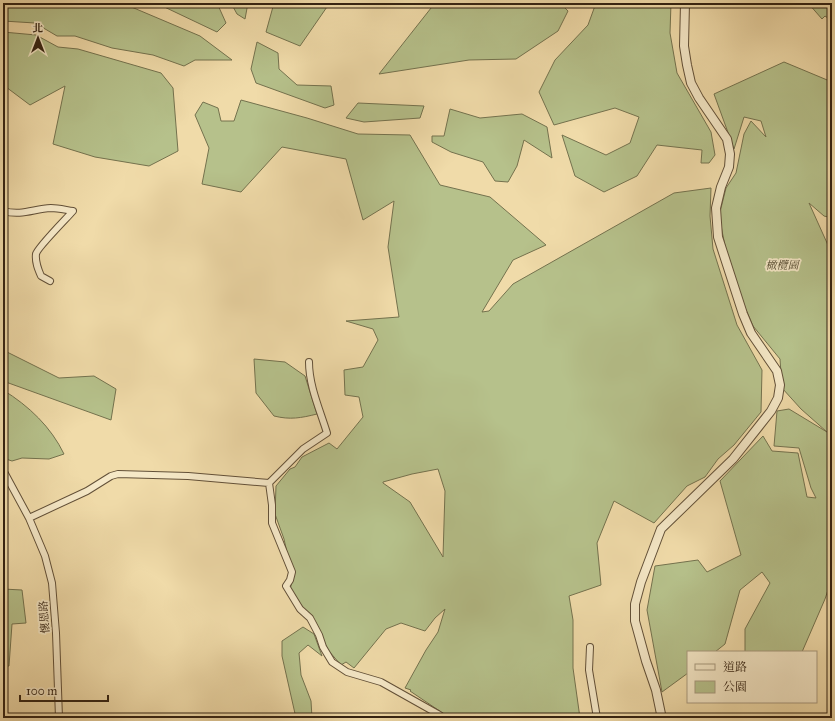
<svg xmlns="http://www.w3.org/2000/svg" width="835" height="721" font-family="'IM FELL Great Primer','Noto Serif TC',serif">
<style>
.green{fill:#b6c18b;stroke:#74724e;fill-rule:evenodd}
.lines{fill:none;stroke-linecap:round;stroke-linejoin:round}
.minor-casing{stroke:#625038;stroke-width:8}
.tertiary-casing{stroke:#625038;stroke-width:10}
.minor{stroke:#f5e8c7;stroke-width:6}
.tertiary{stroke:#f5e8c7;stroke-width:8}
.labels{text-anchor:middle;stroke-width:3.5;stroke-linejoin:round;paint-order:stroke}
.park-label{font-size:11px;font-style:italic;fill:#544a30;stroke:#f5e8c7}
.street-label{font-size:11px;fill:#332212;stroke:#f5e8c7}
</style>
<rect width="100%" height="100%" fill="#f0dba9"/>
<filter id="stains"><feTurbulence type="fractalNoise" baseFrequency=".005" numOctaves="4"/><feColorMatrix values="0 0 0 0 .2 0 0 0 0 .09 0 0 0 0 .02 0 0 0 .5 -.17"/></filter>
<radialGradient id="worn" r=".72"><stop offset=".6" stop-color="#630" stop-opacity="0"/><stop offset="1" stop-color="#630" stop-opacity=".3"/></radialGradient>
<path class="green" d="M3 3H122L200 36 232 60H195L184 66 153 55 112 48 75 36H57L35 23 3 21Z
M156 3H217L226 23 217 32Z
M231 3H248L245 19 237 14Z
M274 3H329V4L300 46 266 32Z
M435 3H560L568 11 558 31 516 59 469 60 379 74Z
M596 3H671L670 33 677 73 711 132 715 155 709 163H701L702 150 657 145 637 176 604 192 575 176 562 135 606 155 630 143 639 117 615 108 554 125 539 92 555 60 588 25Z
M808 3H832V21L825 16 822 19Z
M3 32 36 35 58 47 78 49 161 73 173 88 178 151 149 166 95 157 53 144 65 86 30 105 6 87 3 70Z
M257 42 278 53 279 69 297 85 331 86 334 105 325 108 256 83 251 69Z
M784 62 832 82V218L824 216 809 203 832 254V578L825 599 802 652H745V629L770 583 762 572 740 590 725 644 715 652H688V673L662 692 647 610 655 566 698 560 707 572 741 555 720 481 763 436 772 451 798 453 807 497 816 498 811 488 799 448 774 446 777 411 789 409 827 432 801 409 782 388 780 359 753 326 731 275 719 216 726 188 736 173 744 134 751 121 766 137 761 121 744 117 734 149 714 94Z
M241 100 307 118 358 134 410 135 440 185 490 197 546 245 513 260 482 312 489 311 513 284 674 193 711 188 710 216 713 249 737 325 762 370 761 412 734 445 718 459 705 477 687 486 654 523 614 501 597 543 601 585 569 596 573 620V668L580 718H450L410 691 411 690 405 688 426 650 438 632 445 609 435 618 425 631 401 623 386 629 354 668 346 662 341 665 328 650 319 630 290 589 293 579 284 539 275 514 276 486 290 469 295 467 302 457 329 443 337 449 363 417 359 397 345 395 344 370 363 367 378 340 373 329 346 321 399 317 388 247 394 201 363 220 346 159 282 147 241 192 202 184 209 148 195 115 203 102 218 108 221 121H234ZM438 469 445 491 443 557 410 502 383 483V482L412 474Z
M358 103 424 106 420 118 364 122 346 118Z
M450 109 480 118 522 114 547 127 552 158 524 140 517 166 508 182 495 181 483 162 451 152 432 142V136H444Z
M3 350 59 378 94 376 116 389 111 420 3 381Z
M254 359 285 362 305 376 317 414C301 418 290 420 274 416L256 393Z
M3 390C29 406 51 427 64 454L49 459 22 458 12 461 3 458Z
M3 589 22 590 26 623 12 624 9 666H3Z
M303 627 314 634 322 656 308 645 299 653 301 675 311 701 312 718H296L282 656V641Z"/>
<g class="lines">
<defs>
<path id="minor" d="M3 211C22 216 33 209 51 208 58 208 66 210 73 211 67 218 37 248 36 254 35 262 38 269 41 276L50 281
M3 470 29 518 45 556 52 583 56 633 59 718
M269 483 272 505V523L292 572 290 580 286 586 300 609 310 618 319 635 323 647 332 662 347 672 381 682 438 714 444 718
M269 483 303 449 327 433C320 410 309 386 309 362
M29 518 87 491 111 476 118 474 188 476 269 483
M590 647 589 670 597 718"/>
<path id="tertiary" d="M661 718V714L656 690 646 661 635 621V604L641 582 661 529 733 459 771 411 778 398 780 385 777 371 751 333 743 314 718 237 716 208 721 187 729 167 730 154 727 139 699 98 691 83 687 65 684 46 685 3"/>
</defs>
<use href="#minor" class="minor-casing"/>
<use href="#tertiary" class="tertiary-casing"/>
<use href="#minor" class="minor"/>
<use href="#tertiary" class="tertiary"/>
</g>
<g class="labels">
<g class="park-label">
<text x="782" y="269">橄欖園</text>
</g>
<g class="street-label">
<text transform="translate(44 617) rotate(-94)" y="4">懷恩路</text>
</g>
</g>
<rect width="835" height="721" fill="none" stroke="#f0dba9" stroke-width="16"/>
<rect x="4" y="4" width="827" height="713" fill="none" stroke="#332212" stroke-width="2"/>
<rect x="8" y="8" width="819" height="705" fill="none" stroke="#332212"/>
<rect x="687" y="651" width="130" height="52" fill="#f5e8c7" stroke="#a7997f"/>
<rect x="695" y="664" width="20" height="6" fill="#f5e8c7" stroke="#a7997f"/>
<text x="723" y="671" font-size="12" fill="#332212">道路</text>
<rect x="695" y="681" width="20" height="12" fill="#b6c18b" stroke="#a7997f"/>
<text x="723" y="691" font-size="12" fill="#332212">公園</text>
<g transform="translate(38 38)" stroke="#f5e8c7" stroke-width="3" paint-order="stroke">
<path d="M0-3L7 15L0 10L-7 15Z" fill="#332212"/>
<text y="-6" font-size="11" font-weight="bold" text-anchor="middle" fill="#332212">北</text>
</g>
<path d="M20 695v6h88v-6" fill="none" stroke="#332212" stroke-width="2"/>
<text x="26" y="695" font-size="12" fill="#332212" stroke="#f5e8c7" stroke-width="3" paint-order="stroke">100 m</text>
<rect width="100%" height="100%" filter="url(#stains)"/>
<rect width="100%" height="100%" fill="url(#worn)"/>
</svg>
